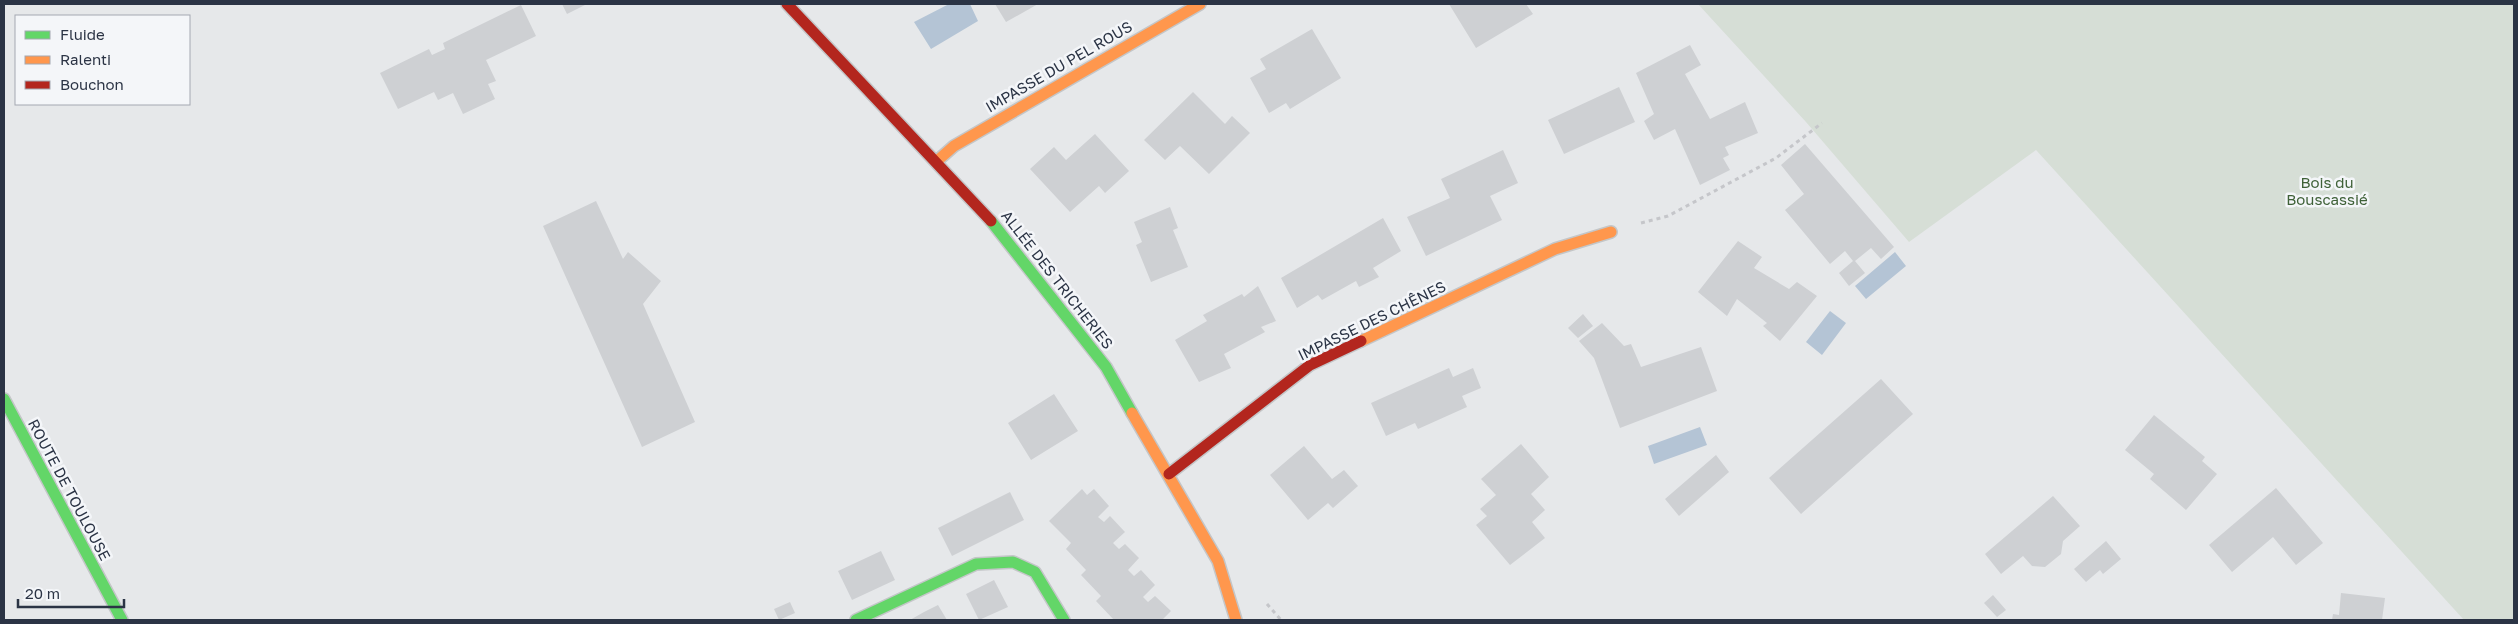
<svg xmlns="http://www.w3.org/2000/svg" width="2518" height="624" font-family="'Golos Text',sans-serif">
<style>
.green{fill:#d6ded6}
.water{fill:#b4c4d5}
.building{fill:#ced0d3}
.lines{fill:none;stroke-linecap:round;stroke-linejoin:round}
.fast-casing{stroke:#c4c6c8;stroke-width:14}
.slow-casing{stroke:#c4c6c8;stroke-width:14}
.jam-casing{stroke:#c4c6c8;stroke-width:14}
.path{stroke:#c5c6ca;stroke-width:3;stroke-dasharray:4 4;stroke-linecap:butt}
.fast{stroke:#63d668;stroke-width:11}
.slow{stroke:#ff974d;stroke-width:11}
.jam{stroke:#b3261e;stroke-width:11}
.labels{text-anchor:middle;stroke-width:5;stroke-linejoin:round;paint-order:stroke}
.street-label{font-size:15px;fill:#2b3445;stroke:#f4f6f9}
.park-label{font-size:15px;fill:#3f6138;stroke:#f4f6f9}
</style>
<rect width="100%" height="100%" fill="#e6e8ea"/>
<path class="green" d="M1698 4H2514V620H2464L2036 150 1909 242 1806 122Z"/>
<path class="water" d="M949 4H970L978 21 931 49 914 22Z
M1895 252 1906 266 1866 299 1855 286Z
M1830 311 1846 323 1822 355 1806 342Z
M1700 427 1707 445 1654 464 1648 446Z"/>
<path class="building" d="M562 4H587L567 14Z
M995 4H1038L1006 22Z
M1449 4H1526L1533 14 1476 48Z
M521 5 536 36 486 60 496 81 488 84 495 99 463 114 453 93 438 100 434 92 398 109 380 73 429 49 432 55 445 49 443 43Z
M1312 29 1341 78 1290 109 1286 103 1269 113 1250 78 1266 69 1260 59Z
M1690 45 1701 65 1685 74 1710 119 1745 102 1758 133 1725 147 1729 155 1723 158 1730 170 1700 185 1675 129 1654 140 1644 121 1654 114 1636 73Z
M1619 87 1635 122 1564 154 1548 120Z
M1193 92 1225 124 1232 116 1250 133 1209 174 1180 146 1165 160 1144 140Z
M1095 134 1129 171 1105 193 1099 186 1070 212 1030 169 1054 147 1066 160Z
M1805 144 1894 247 1881 259 1871 248 1855 261 1865 273 1849 286 1839 273 1853 261 1845 251 1830 264 1785 210 1804 194 1781 165Z
M1503 150 1518 183 1490 196 1502 220 1426 256 1407 217 1450 198 1441 179Z
M596 201 623 259 628 252 661 281 643 304 695 422 642 447 543 226Z
M1170 207 1178 228 1173 230 1188 267 1151 282 1136 245 1142 242 1134 222Z
M1383 218 1401 251 1373 268 1379 277 1359 287 1356 281 1322 300 1318 295 1297 308 1281 278Z
M1738 241 1762 257 1754 268 1789 289 1797 282 1817 296 1780 341 1763 326 1767 323 1737 299 1727 316 1698 292Z
M1258 286 1276 321 1261 327 1265 332 1224 354 1231 368 1199 382 1175 340 1207 321 1203 315 1242 294 1244 297Z
M1583 314 1593 326 1578 338 1568 328Z
M1602 323 1624 346 1631 344 1641 367 1701 347 1717 391 1620 428 1594 358 1579 341Z
M1449 368 1453 377 1473 368 1481 388 1462 396 1467 407 1418 429 1415 423 1386 436 1371 403Z
M1881 379 1913 414 1801 514 1769 478Z
M1054 394 1078 431 1031 460 1008 423Z
M2154 415 2205 457 2202 461 2217 474 2186 510 2150 479 2154 474 2125 450Z
M1521 444 1549 477 1531 494 1545 510 1532 522 1545 538 1510 565 1476 525 1487 516 1480 509 1496 495 1481 479Z
M1304 446 1332 479 1344 470 1358 486 1333 508 1328 503 1308 520 1270 475Z
M1716 455 1729 472 1679 516 1665 499Z
M2276 488 2323 543 2296 565 2273 537 2232 572 2209 545Z
M1082 489 1087 495 1094 489 1109 506 1098 517 1104 522 1110 516 1125 532 1113 543 1119 549 1125 544 1139 558 1128 570 1134 576 1141 570 1155 585 1143 597 1148 602 1155 596 1171 611 1162 620H1114L1096 601 1101 596 1081 575 1086 570 1066 549 1071 543 1049 521Z
M1010 492 1024 520 952 556 938 528Z
M2053 496 2080 526 2063 541 2061 554 2045 567 2032 566 2023 556 2001 574 1985 554Z
M2106 541 2121 559 2103 574 2100 570 2086 582 2074 569Z
M881 551 895 580 852 600 838 571Z
M994 580 1008 607 979 620 966 594Z
M2341 593 2385 598 2382 620H2332L2333 614 2339 615Z
M1993 595 2006 610 1997 617 1984 603Z
M790 602 795 613 779 620 774 609Z
M938 605 947 620H910L924 612Z"/>
<g class="lines">
<defs>
<path id="fast" d="M991 221 1106 367 1132 413
M4 399 122 620
M856 620 976 564 1013 562 1035 572 1064 620"/>
<path id="slow" d="M937 161 954 146 1200 4
M1361 341 1555 249 1611 232
M1132 413 1218 561 1236 620"/>
<path id="jam" d="M787 4 991 221
M1169 474 1310 365 1361 341"/>
</defs>
<use href="#fast" class="fast-casing"/>
<use href="#slow" class="slow-casing"/>
<use href="#jam" class="jam-casing"/>
<path class="path" d="M1641 223 1668 216 1776 158 1822 123
M1267 604 1281 620"/>
<use href="#fast" class="fast"/>
<use href="#slow" class="slow"/>
<use href="#jam" class="jam"/>
</g>
<g class="labels">
<g class="street-label">
<text transform="translate(1059 67) rotate(-30)" y="5">IMPASSE DU PEL ROUS</text>
<text transform="translate(1057 280) rotate(52)" y="5">ALLÉE DES TRICHERIES</text>
<text transform="translate(1372 321) rotate(-26)" y="5">IMPASSE DES CHÊNES</text>
<text transform="translate(69 490) rotate(62)" y="5">ROUTE DE TOULOUSE</text>
</g>
<g class="park-label">
<text x="2327" y="188">Bois du<tspan x="2327" dy="17">Bouscassié</tspan></text>
</g>
</g>
<rect width="2518" height="624" fill="none" stroke="#2b3445" stroke-width="10"/>
<rect x="15" y="15" width="175" height="90" fill="#f4f6f9" stroke="#a4a8b1"/>
<rect x="25" y="31" width="25" height="8" fill="#63d668" stroke="#a4a8b1"/>
<text x="60" y="40" font-size="15" fill="#2b3445">Fluide</text>
<rect x="25" y="56" width="25" height="8" fill="#ff974d" stroke="#a4a8b1"/>
<text x="60" y="65" font-size="15" fill="#2b3445">Ralenti</text>
<rect x="25" y="81" width="25" height="8" fill="#b3261e" stroke="#a4a8b1"/>
<text x="60" y="90" font-size="15" fill="#2b3445">Bouchon</text>
<path d="M18 599v8h106v-8" fill="none" stroke="#2b3445" stroke-width="2.5"/>
<text x="25" y="599" font-size="15" fill="#2b3445" stroke="#f4f6f9" stroke-width="4" paint-order="stroke">20 m</text>
</svg>
